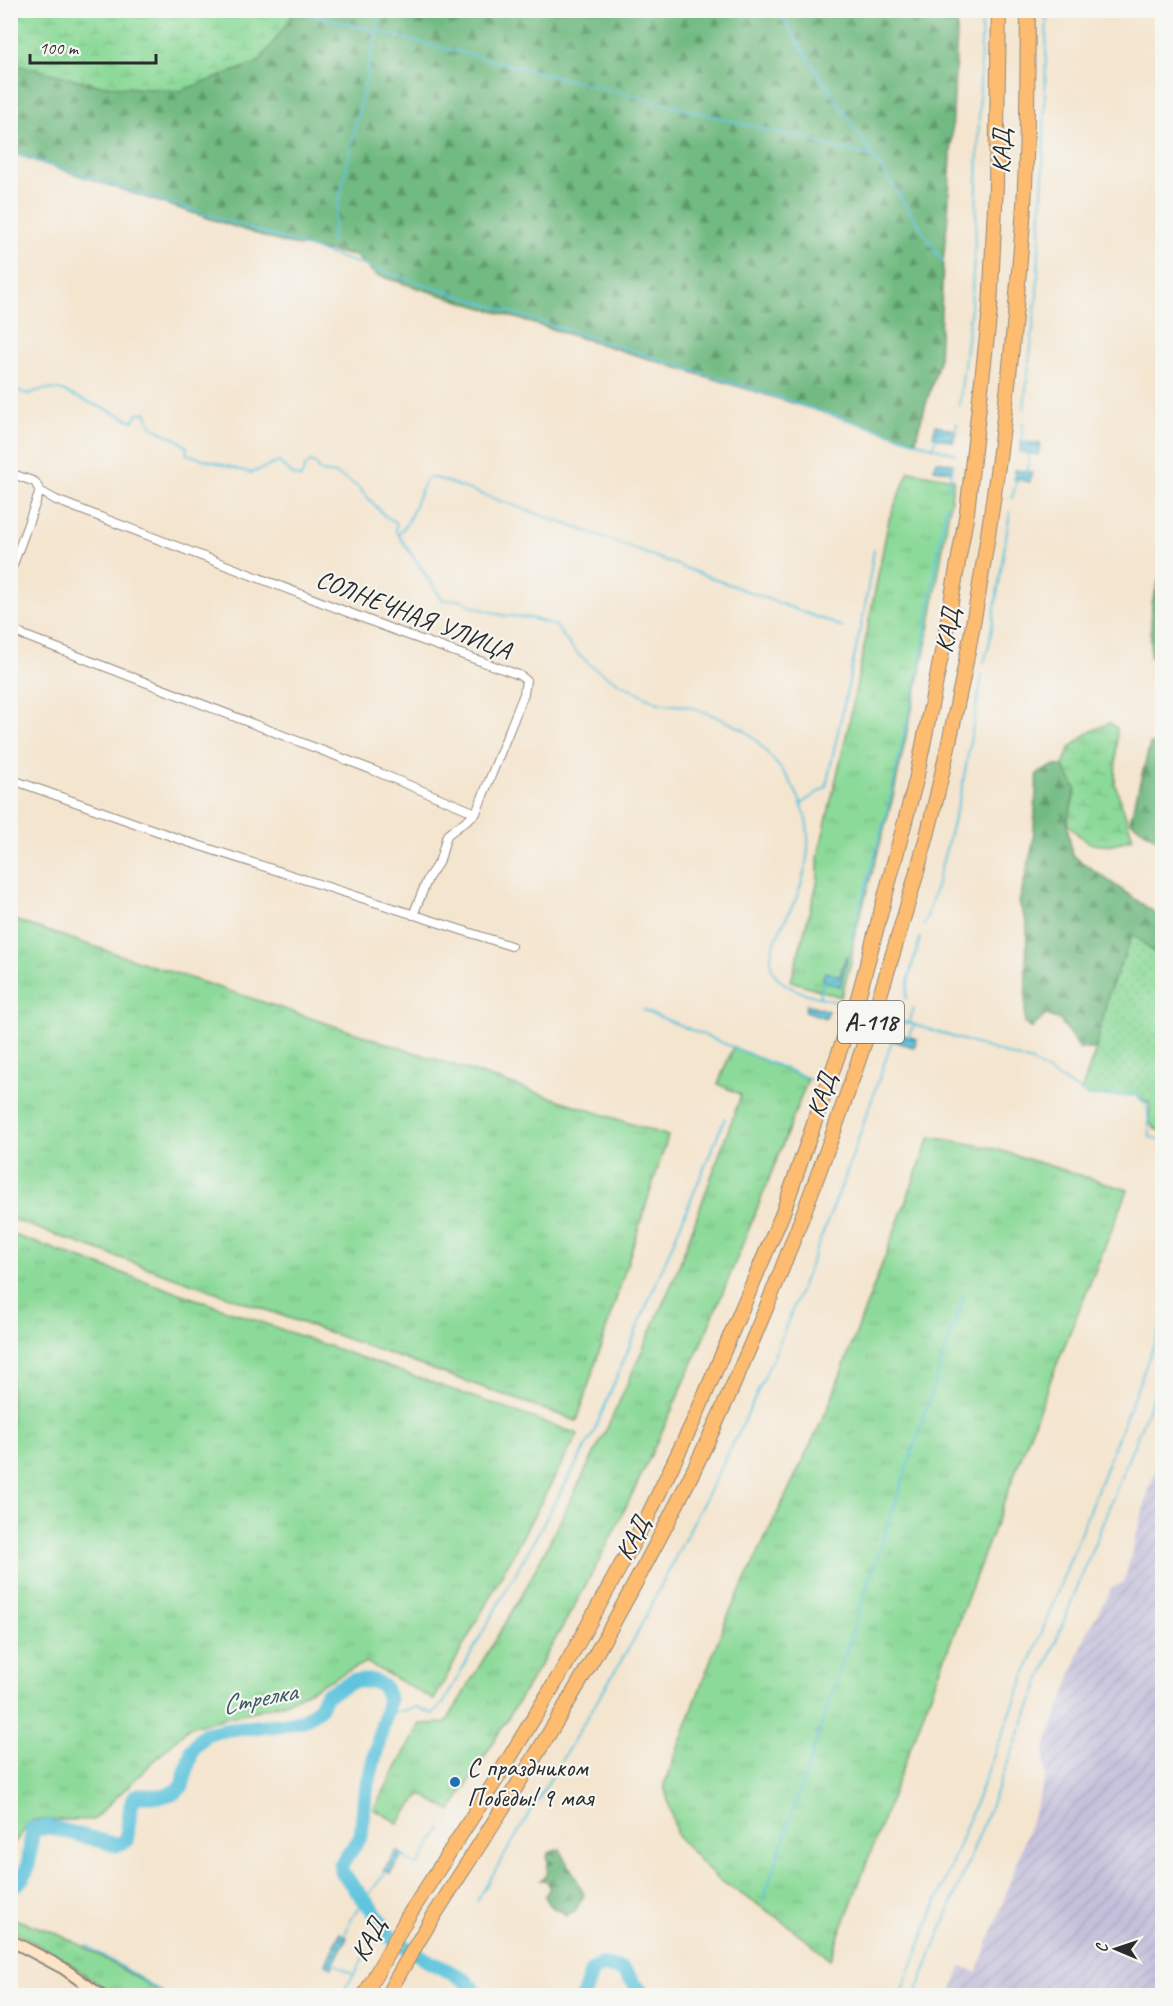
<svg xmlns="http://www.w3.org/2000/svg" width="1173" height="2006" font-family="Caveat,sans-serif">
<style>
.industrial{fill:url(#industrial-furrows)}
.grass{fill:url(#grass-tufts);stroke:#5c8262;stroke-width:1.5}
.forest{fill:url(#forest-firs);stroke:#4e7256;stroke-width:1.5}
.wetland{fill:url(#wetland-marsh);stroke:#5c8262;stroke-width:1.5}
.park{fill:url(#park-dots);stroke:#5c8262;stroke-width:1.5}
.water{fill:url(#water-rules);stroke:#457884;stroke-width:1.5}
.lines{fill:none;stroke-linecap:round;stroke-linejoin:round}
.stream{stroke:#5fc4dd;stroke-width:2}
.river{stroke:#5fc4dd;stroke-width:15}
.minor-casing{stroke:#90887d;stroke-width:10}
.secondary-casing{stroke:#90887d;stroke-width:14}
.motorway-casing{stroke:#90887d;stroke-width:16}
.minor{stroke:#fff;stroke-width:8}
.secondary{stroke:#fee4c6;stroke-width:10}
.motorway{stroke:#fdbc70;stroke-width:14}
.poi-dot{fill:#1f6fb2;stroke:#f6f6f2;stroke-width:2}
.labels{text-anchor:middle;stroke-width:4.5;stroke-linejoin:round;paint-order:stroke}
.shield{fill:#f6f6f2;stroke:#686867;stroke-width:1.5}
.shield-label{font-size:24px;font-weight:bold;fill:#2b2b2b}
.street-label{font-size:26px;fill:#2b2b2b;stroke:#f6f6f2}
.poi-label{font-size:26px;fill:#2b2b2b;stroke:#f6f6f2;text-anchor:start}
.water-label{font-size:27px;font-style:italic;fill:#3b5960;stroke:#f6f6f2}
</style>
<defs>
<pattern id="industrial-furrows" width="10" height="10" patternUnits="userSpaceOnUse" patternTransform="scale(1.5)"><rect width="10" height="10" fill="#c4c0db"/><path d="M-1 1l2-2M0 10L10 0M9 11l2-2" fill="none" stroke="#a9a5bc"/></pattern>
<pattern id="grass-tufts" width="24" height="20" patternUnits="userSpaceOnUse" patternTransform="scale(1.5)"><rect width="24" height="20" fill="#8cda99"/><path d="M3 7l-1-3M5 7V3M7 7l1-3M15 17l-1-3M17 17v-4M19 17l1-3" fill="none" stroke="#79bb84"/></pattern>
<pattern id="forest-firs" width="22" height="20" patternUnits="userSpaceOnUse" patternTransform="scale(1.5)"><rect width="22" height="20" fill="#71ba81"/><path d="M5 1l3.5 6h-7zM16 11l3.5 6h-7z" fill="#5d976a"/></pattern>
<pattern id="wetland-marsh" width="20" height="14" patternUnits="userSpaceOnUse" patternTransform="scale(1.5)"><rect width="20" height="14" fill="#8cda99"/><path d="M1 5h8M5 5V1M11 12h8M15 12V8" fill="none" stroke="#79bb84"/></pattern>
<pattern id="park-dots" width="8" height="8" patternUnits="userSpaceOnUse" patternTransform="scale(1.5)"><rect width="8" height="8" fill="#8cda99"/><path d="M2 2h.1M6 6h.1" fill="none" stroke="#79bb84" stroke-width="1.8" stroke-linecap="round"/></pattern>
<pattern id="water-rules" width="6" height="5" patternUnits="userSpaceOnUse" patternTransform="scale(1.5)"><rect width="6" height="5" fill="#5fc4dd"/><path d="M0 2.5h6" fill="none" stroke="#4f9fb3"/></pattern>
</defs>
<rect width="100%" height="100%" fill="#f6f6f2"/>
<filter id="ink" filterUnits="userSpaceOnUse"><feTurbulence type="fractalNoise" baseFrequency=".0167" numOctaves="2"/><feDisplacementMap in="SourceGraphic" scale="12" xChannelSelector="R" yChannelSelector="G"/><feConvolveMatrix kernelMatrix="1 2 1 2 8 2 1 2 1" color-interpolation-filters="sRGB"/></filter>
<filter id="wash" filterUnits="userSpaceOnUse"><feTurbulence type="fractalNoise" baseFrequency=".008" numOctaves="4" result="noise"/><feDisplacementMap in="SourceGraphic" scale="24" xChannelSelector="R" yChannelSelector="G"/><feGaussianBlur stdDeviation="1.35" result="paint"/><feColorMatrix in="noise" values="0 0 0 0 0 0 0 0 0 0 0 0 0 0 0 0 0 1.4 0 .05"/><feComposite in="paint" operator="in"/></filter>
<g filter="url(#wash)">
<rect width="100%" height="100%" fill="#f4e5cf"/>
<path class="industrial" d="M1162 1454V1995H950L961 1967 977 1972 998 1917 1046 1777 1044 1752 1085 1637 1111 1589 1124 1582 1149 1489Z"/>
<path class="grass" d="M909 471 954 479 929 631 892 801 853 941 852 958 841 997 791 981 818 880V856L849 724 889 519Z
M11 919 668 1136 577 1421 11 1219Z
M733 1047 808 1079C748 1235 685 1391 609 1541 562 1634 505 1722 451 1811L421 1794 398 1823 374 1809 420 1724 446 1723 528 1584 612 1418 676 1274 741 1095 718 1084Z
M930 1137 989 1147 1128 1190 1050 1381 830 1959 776 1916 716 1878 677 1836 664 1785 724 1624 828 1408Z
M11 1234 578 1434 434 1700 366 1662 283 1704 189 1727 93 1820H32L11 1847Z
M11 1918 53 1932 85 1947 166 1995H113L66 1961 11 1930Z"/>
<path class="forest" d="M11 11H958L948 216 943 262 939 362 918 430 916 441 376 275 355 256 284 243 11 153Z
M1162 570V658L1150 657 1152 603Z
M1150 744 1162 745V843L1130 821Z
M1078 765 1076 789 1067 823 1072 855 1162 918V956L1152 951 1133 935 1109 993 1096 1049H1080L1060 1020 1046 1015 1031 1029 1025 1024 1027 924 1019 903 1033 844 1037 774 1053 766Z
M560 1849C568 1865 577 1878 584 1895L575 1911 565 1916 563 1912C554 1909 549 1906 545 1896L549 1890 548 1881 540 1880 547 1875 548 1863H553L547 1860 548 1853Z"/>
<path class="wetland" d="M11 10H296V11L259 62 180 91 98 85 11 63Z
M1109 723 1117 728 1115 784 1133 838C1119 843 1098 850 1085 840 1078 836 1073 829 1067 823L1076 789 1063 765 1070 748 1090 732Z"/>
<path class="park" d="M1133 934 1152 951 1162 956V1131L1155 1129 1149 1121 1150 1104 1136 1095 1088 1096 1081 1092 1096 1049 1109 993Z"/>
<path class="water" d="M936 425 956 431 953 442 933 436Z
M1021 442 1040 444 1039 455 1020 452Z
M936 461 953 464 952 472 934 469Z
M1015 470 1032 472 1030 482 1014 479Z
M846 956H848L840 986 822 981 825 972 840 976Z
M807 1004 828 1011 826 1018 805 1011Z
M892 1032 917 1039 914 1047 890 1040Z
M397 1851 403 1855 390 1873 384 1870Z
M340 1933 347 1937 332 1967 326 1964Z"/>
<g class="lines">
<path class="stream" d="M293 10 874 157
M777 10 943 262
M10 152 955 454
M330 243 381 10
M10 388 28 394 44 389 60 390 133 421 138 414 146 412 152 427 178 440 187 447 186 454 251 473 279 462 293 475 301 478 306 465 311 462 318 466 317 469 322 472 336 474 357 486 385 516 397 523 395 530 443 600H462L472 606 501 615 531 618 556 626C584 671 614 679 658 703 668 706 679 704 689 707 701 709 733 724 744 730 754 736 762 747 770 756 811 800 818 843 796 899 788 917 763 952 773 971 783 992 818 996 837 1002
M959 407 971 306 976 223 982 10
M1024 408 1037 294 1043 175 1047 10
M1023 423 1022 440 1027 444
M954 434 957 423
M933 448 937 436
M1026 474 1029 464 1028 453
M948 489 953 464
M1012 498 1017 479
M399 534 408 522 425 481 428 478H436L605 538 843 627
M984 662 989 646 1010 512
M802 803 826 787 864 612 874 550
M924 926 936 887 962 788 982 675
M851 940 888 807 919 671 946 504
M820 996 824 981
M906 999 909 977 920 938
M643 1010 810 1079
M895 1022 909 1023 1032 1062 1088 1096 1136 1095 1147 1105 1150 1137 1162 1141
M909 1023 914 1008
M908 1037 914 1024
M385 1715 417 1707 433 1714 443 1704 593 1434 725 1118
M402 1855 415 1865H418L441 1828
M477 1901 633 1641 743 1424 777 1349 845 1177 892 1041 894 1040
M763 1901 964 1295
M345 1935 351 1919 387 1870
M86 1945 169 1996
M334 1963 354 1975 344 1990
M354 1975 367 1952
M900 1996 1162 1324
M915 1996 1162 1374"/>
<path class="river" d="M10 1889C35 1874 27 1853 33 1829L50 1827 116 1845 126 1841 131 1805 135 1796H162L175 1792 182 1786 192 1750 205 1734 229 1729 282 1725 304 1720 318 1710 326 1695 353 1681H374L384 1687 389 1700 365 1795 361 1836 341 1865V1871L374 1912 390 1937 430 1962 464 1979 479 1996
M583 1996 592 1971 601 1965 623 1970 645 1996"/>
</g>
</g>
<g filter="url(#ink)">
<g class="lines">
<defs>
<path id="minor" d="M10 473 35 482 40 491
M40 491 56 500 394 630 519 675 526 680 524 694 476 813 447 835 440 860 428 878 413 915
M10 573 40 491
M10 630 370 769 476 813
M10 779 188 842 511 946"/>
<path id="secondary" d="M10 1940 63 1968 102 1996"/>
<path id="motorway" d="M364 1996 407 1918 496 1780 567 1663 647 1518 695 1418 782 1215 858 998 916 780 943 647 967 512 990 309 996 185 999 10
M387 1996C426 1923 473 1857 516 1787 569 1703 618 1617 664 1529 723 1416 773 1297 817 1177 858 1068 894 956 925 843 940 788 951 733 963 677 992 531 1011 383 1022 234 1028 160 1027 85 1028 10"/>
</defs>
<use href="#minor" class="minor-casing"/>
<use href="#secondary" class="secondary-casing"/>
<use href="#motorway" class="motorway-casing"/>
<use href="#minor" class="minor"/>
<use href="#secondary" class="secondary"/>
<use href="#motorway" class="motorway"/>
</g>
</g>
<circle class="poi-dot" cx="455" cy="1782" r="6"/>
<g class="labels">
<rect class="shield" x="838" y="1001" width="66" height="42" rx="4.5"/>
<g class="shield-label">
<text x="871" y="1030">А-118</text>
</g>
<g class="street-label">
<text transform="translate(1001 151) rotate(-88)" y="9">КАД</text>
<text transform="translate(414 614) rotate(21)" y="9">СОЛНЕЧНАЯ УЛИЦА</text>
<text transform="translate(947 630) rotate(-79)" y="9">КАД</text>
<text transform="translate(821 1095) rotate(-71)" y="9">КАД</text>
<text transform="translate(632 1538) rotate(-62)" y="9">КАД</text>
<text transform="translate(368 1939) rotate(-61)" y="9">КАД</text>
</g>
<g class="poi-label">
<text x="467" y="1776">С праздником<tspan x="467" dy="30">Победы! 9 мая</tspan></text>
</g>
<g class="water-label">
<text transform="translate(259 1698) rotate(-11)" y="9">Стрелка</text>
</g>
</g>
<rect width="1173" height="2006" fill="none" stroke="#f6f6f2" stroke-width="36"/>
<g transform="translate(1116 1949) rotate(272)" stroke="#f6f6f2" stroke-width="4.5" paint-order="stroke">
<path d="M0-4.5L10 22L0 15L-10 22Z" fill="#2b2b2b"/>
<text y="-9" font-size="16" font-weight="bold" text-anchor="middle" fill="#2b2b2b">С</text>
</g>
<path d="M30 54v9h126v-9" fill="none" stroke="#2b2b2b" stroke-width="3"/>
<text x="39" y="54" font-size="18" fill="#2b2b2b" stroke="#f6f6f2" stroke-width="4.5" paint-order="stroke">100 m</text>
</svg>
